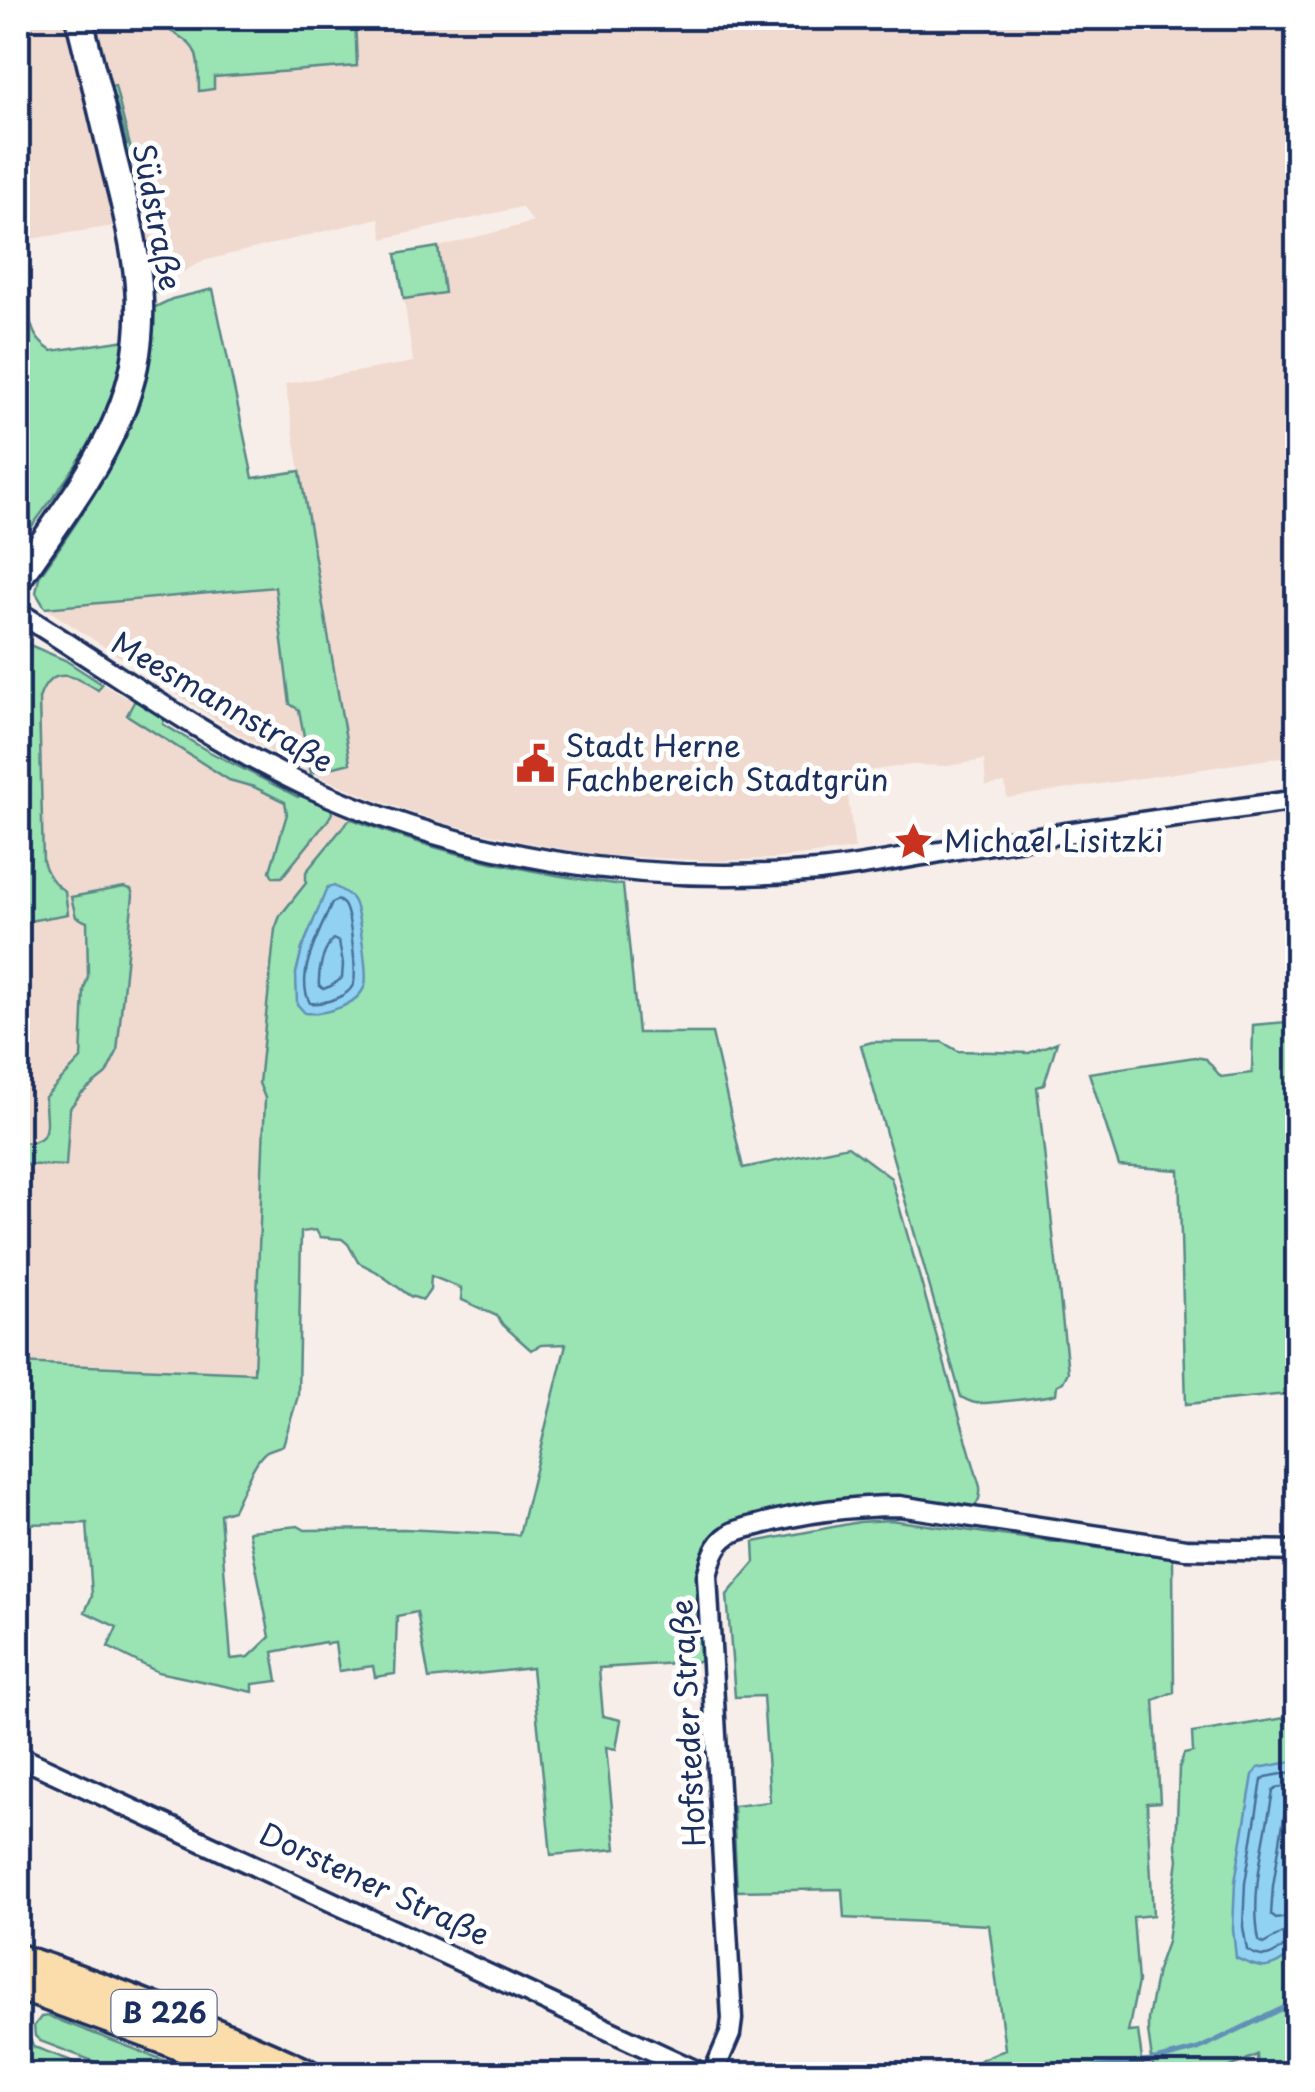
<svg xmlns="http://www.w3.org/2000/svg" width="1315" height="2092" font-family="'Playpen Sans',sans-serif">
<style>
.built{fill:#f0dacf}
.green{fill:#9ae3b2;stroke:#5a8988;stroke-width:2.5;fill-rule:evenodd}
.water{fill:#91d2f3;stroke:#6291b7;stroke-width:2.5}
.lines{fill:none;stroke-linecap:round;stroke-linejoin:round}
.shore{stroke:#4a709a;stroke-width:2.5}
.stream{stroke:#6291b7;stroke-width:5}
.street-casing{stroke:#1b2f5e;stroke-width:25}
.secondary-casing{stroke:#1b2f5e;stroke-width:32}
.primary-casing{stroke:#1b2f5e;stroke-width:35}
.street{stroke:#fff;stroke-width:18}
.secondary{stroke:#fff;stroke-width:25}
.primary{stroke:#faddab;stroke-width:28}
.labels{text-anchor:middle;stroke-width:10;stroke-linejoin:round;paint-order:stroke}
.shield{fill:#fff;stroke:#5f6d8e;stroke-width:2.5}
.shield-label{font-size:28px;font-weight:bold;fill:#1b2f5e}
.street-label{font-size:30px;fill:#1b2f5e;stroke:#fff}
.poi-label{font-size:30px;fill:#1b2f5e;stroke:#fff;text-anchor:start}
</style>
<rect width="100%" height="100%" fill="#f8eee9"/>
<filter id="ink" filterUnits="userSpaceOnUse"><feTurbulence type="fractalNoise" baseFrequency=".01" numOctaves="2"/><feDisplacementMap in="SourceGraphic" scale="20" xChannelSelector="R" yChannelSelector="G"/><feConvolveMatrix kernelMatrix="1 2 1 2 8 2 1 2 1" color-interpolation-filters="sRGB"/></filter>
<g filter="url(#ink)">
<path class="built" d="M18 18H63L114 226 18 241Z
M125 18H1297V755L1007 798 1005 783 986 786 984 760 948 766 912 765 845 774 855 849 773 859 714 861 598 855 524 842 444 823 376 800 311 773 236 733 45 608 276 586 290 703 299 709 310 772 350 763 285 384 413 362 404 299 444 292 438 247 533 222 521 207 383 239 379 218 203 261 174 277 158 293 129 176 131 150 112 86 108 93 90 20 100 24 120 22Z
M71 675 97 690 102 684 134 702 127 715 229 779 254 787 285 802 287 814 271 871 276 878 282 877 328 819 332 810 352 819 348 821 306 872V883L280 916 259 1082 265 1098 255 1373 18 1363V923L68 913 43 861 39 699 41 692 51 680 58 676Z"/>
<path class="green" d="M162 18H355L357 66 214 77V89L199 91C198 50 200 47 163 27Z
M112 86H115L131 150 129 176 158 293 147 291 120 148 127 145 115 99H112L110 89Z
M438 247 444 293 404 299 396 254Z
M213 289 253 478 300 471 350 763 311 773 299 710 290 704 275 587 45 608 36 593 39 577C98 493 153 414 153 308L172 299Z
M18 290C35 311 23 334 52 351L126 340C121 365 115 391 104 415 83 462 47 504 18 546Z
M18 640 65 660 102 684 98 690C75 675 50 664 39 699L43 861C47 874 53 884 65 891L68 914 18 923Z
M138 701 164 718 163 724 206 750 298 797 303 793 331 807 332 813 328 820 282 877H273L270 871 287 814 285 802 254 787 229 780 127 715 134 702Z
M352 819C439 853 531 874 623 885L638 1033H712L743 1168 848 1146 891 1178 980 1487C981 1498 978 1506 968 1510L901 1503 718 1533 712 1537 702 1563 708 1661 599 1668 603 1716 621 1720 616 1749 606 1747 616 1849 551 1855 532 1668 429 1679 417 1612 397 1616 395 1674 375 1677 373 1666 339 1671 335 1643 326 1644 325 1642 273 1652 278 1681 253 1684V1692L158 1672 108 1647 117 1627 85 1612 92 1596 87 1523 18 1524V1363L254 1373 265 1098 259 1083 275 929 280 916 306 883V872L348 821ZM328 888 365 986 355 998 340 1007 296 974 302 949ZM316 1230 320 1237 342 1239 348 1244 358 1262 377 1272 410 1296 423 1300 430 1290 431 1276 461 1288 462 1300 497 1316 503 1325 531 1350 541 1345 566 1344 519 1535 404 1529 305 1530 298 1526 249 1531 270 1637 249 1657 231 1659 220 1514 233 1510C241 1495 254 1459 267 1451 269 1450 281 1446 283 1445L298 1396 301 1232Z
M124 887 131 889 133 895 117 1052 106 1074 81 1094 70 1108 66 1166 18 1164V1143C56 1144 44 1123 45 1097L81 1059 84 990 88 976 87 922 76 917 71 897Z
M1297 1021V1393L1186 1404 1179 1170 1119 1166 1089 1073 1195 1057 1206 1059 1221 1077 1252 1073 1253 1025Z
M872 1042H942L958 1051 1029 1053 1057 1042 1044 1085 1037 1087 1068 1372 1063 1382 1057 1385 1056 1394C1047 1397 986 1404 976 1403 972 1403 965 1399 961 1397L861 1045Z
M890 1520 1173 1558 1174 1692 1154 1700 1160 1802 1147 1803 1153 1915 1133 1917 1138 1982 1128 2032 1138 2031 1144 2074H964L982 2059 1005 2049 989 1925 844 1918 842 1889 737 1891 733 1806 770 1802 763 1696 735 1697 727 1595 755 1562 754 1542 859 1522Z
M1297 1716V2074H1258L1257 2055 1215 2074H1154L1148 2031V2019L1157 1970 1167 1942 1178 1859 1176 1846 1179 1768 1184 1754 1193 1752 1192 1733Z
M18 2011 27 2015 28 2035 34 2047 107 2074H18Z
M48 2016 200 2074H127L40 2041 35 2036 34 2026 41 2017Z"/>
<path class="water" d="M334 886C340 890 349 893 353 900 359 909 368 974 365 985 358 1006 324 1015 305 1013L297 1004 296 974 302 949 327 888Z
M1297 1761V1951C1268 1969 1269 1973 1236 1958L1233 1929 1235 1882 1253 1775 1258 1768Z"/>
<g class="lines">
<path class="shore" d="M338 900C340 902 343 903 344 905 350 913 358 976 353 985 347 998 323 1004 310 1003 294 975 321 930 332 903Z
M333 939 339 942 343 964 342 978 331 986 323 989 319 985C318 970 323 951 333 939Z
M1298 1771 1266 1777 1262 1780 1245 1883 1243 1927 1247 1950C1273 1966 1274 1946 1298 1943
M1298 1784 1276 1788 1273 1791C1265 1840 1250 1892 1259 1941L1263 1944 1285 1932 1298 1930
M1298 1799 1289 1801 1286 1804 1273 1886 1271 1915 1276 1919 1298 1915"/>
<path class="stream" d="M1032 2074 1152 2061 1198 2049 1298 2001"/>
<defs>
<path id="street" d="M18 612C112 670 202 737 302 784 463 859 643 886 819 871 876 865 933 852 990 844 1093 829 1195 814 1298 800
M18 1756 703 2074
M713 2074 730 2034 732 2019 707 1576C711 1560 715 1544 729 1535 737 1529 749 1527 758 1525 805 1512 851 1506 899 1506L1186 1549 1298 1551"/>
<path id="secondary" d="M18 579C53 527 94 476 118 418 157 327 136 249 113 158 102 111 91 64 79 18"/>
<path id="primary" d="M18 1959C117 1991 213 2031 307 2074
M18 1985 167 2040 249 2074"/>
</defs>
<use href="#street" class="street-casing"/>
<use href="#secondary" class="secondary-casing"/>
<use href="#primary" class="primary-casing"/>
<use href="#street" class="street"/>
<use href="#secondary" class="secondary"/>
<use href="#primary" class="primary"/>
</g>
</g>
<defs>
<symbol id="civic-bare" viewBox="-9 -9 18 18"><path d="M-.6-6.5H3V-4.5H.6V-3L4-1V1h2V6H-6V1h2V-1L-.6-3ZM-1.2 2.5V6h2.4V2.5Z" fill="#c8321e" stroke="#fff" stroke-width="2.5" paint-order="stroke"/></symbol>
<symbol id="sight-bare" viewBox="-9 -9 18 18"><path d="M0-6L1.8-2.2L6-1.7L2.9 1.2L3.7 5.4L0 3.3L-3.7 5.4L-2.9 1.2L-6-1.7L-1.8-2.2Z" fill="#c8321e" stroke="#fff" stroke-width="2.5" paint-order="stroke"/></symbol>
</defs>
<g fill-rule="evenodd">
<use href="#civic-bare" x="508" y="736" width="55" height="55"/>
<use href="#sight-bare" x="886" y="814" width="55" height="55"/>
</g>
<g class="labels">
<rect class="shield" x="111.5" y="1990" width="105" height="46" rx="8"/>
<g class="shield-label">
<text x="164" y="2023">B 226</text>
</g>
<g class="street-label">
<text transform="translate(156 217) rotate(79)" y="10">Südstraße</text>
<text transform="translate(222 703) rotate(30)" y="10">Meesmannstraße</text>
<text transform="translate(689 1723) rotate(-93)" y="10">Hofsteder Straße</text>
<text transform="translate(374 1885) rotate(25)" y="10">Dorstener Straße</text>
</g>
<g class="poi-label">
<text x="565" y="757">Stadt Herne<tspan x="565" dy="34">Fachbereich Stadtgrün</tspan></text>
<text x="944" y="852">Michael Lisitzki</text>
</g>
</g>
<rect width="1315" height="2092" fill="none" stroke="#fff" stroke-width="60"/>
<rect x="30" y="30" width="1255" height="2032" fill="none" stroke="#1b2f5e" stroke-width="4" filter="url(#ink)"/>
</svg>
